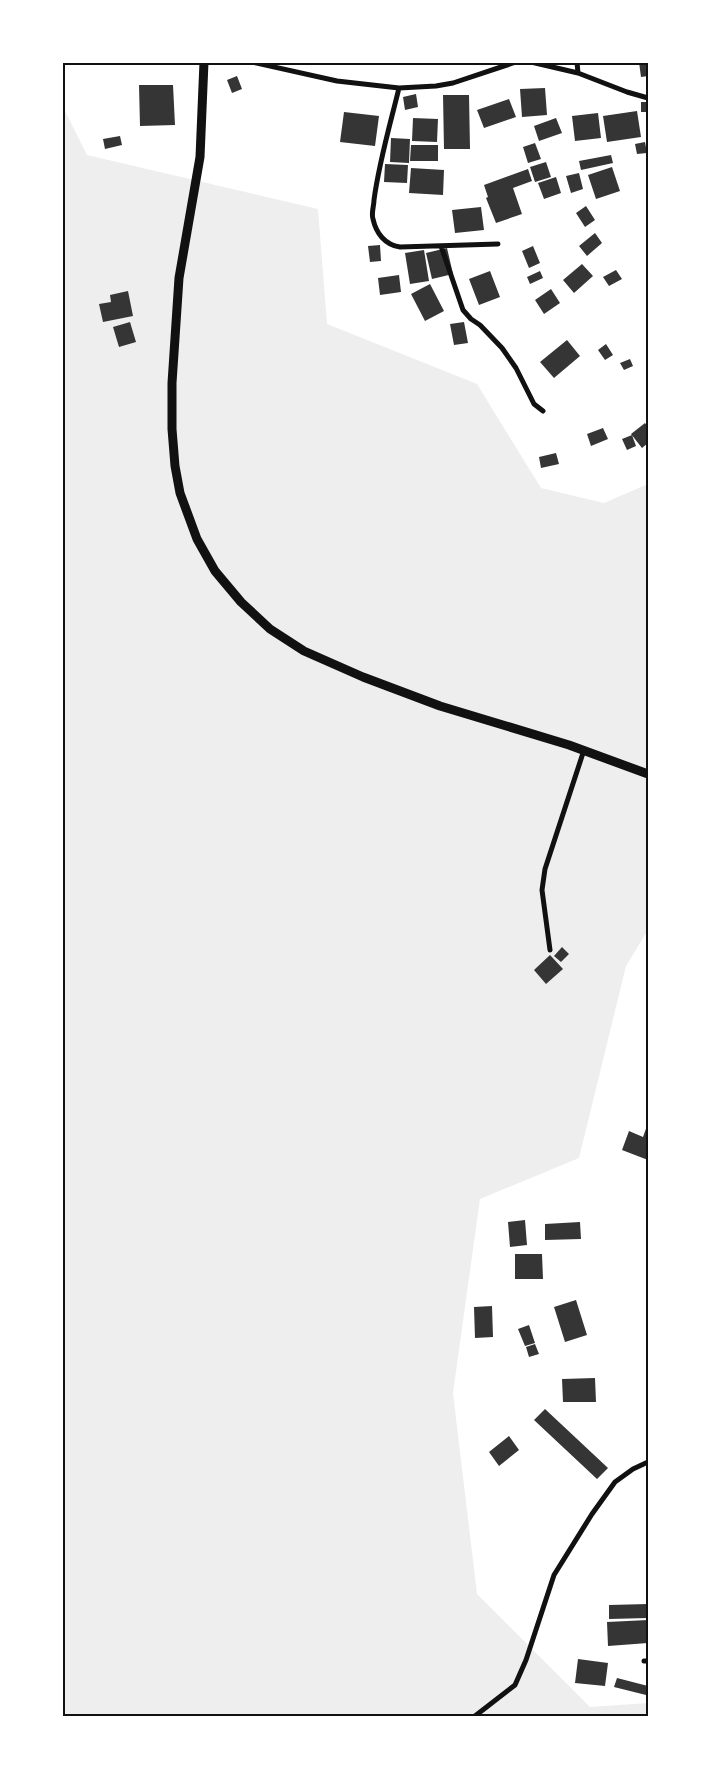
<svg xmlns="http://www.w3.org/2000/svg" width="711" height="1779" font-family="'Fira Sans Condensed',sans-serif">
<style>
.green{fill:#eee}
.building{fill:#353535}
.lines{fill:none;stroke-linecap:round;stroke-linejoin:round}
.minor{stroke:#111;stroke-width:5}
.tertiary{stroke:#111;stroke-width:9}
.neatline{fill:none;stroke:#111;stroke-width:2}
</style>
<rect width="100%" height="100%" fill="#fff"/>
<path class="green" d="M63 107 87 155 318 209 327 324 477 384 541 488 604 503 648 484V930L626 966 579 1158 480 1199 453 1393 477 1594 590 1707 648 1703V1716H63Z"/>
<path class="building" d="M639 62H648V76L641 77Z
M237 76 242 89 232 93 227 80Z
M139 85H173L175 125 140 126Z
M545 88 547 115 522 117 520 89Z
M416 94 418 107 405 110 403 97Z
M443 95H469L470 149H444Z
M509 99 516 117 484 128 477 110Z
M641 102H648V112H641Z
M637 111 641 137 607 142 603 116Z
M344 112 379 116 375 146 340 142Z
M598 113 601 138 575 141 572 116Z
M413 118 438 119 437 142 412 141Z
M556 118 562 133 539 141 534 126Z
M120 136 122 145 105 149 103 139Z
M391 138 410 139 409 163 390 162Z
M645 142 647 153 637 154 635 144Z
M535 143 541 159 528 163 523 147Z
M411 145H438V161H410Z
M611 155 613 163 581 170 579 161Z
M546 162 551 177 535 182 530 167Z
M385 164 408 165 407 183 384 182Z
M612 167 620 191 596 199 588 175Z
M411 168 444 170 443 195 409 193Z
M528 169 532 181 513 188 522 214 496 223 486 198 488 197 484 185Z
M579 173 583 189 571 193 566 176Z
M556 177 561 193 544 199 538 183Z
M586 206 595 220 585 227 576 213Z
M481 207 484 230 455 233 452 210Z
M595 233 602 243 587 256 579 246Z
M380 245 381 261 370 262 368 246Z
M533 246 540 263 529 268 522 251Z
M447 248 453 274 432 279 426 253Z
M424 250 429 281 410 284 405 253Z
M582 264 593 276 574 293 563 280Z
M616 270 622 279 609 286 603 277Z
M490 271 500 297 479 305 469 279Z
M540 271 543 278 530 284 527 277Z
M399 275 401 292 380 295 378 278Z
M430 284 444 311 425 321 411 294Z
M551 289 560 303 544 314 535 300Z
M128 291 133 316 103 322 99 304 111 302 110 295Z
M130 322 136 342 119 347 113 327Z
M464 322 468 343 454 345 450 324Z
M567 340 580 356 554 378 540 362Z
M606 344 613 355 605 360 598 350Z
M630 359 633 366 624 370 620 363Z
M645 423 648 427V443L642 448 631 434Z
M603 428 608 439 591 446 587 434Z
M632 435 636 446 627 450 622 439Z
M556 453 559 464 541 468 539 457Z
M562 947 569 954 561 962 554 956Z
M550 955 563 969 546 984 534 970Z
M648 1123V1160L622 1150 629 1131 643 1137Z
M525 1220 527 1245 510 1247 508 1222Z
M580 1222 581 1239 545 1240V1224Z
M515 1254H542L543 1279H515Z
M576 1300 587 1335 565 1342 554 1307Z
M492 1306 493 1337 475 1338 474 1307Z
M529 1325 535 1343 525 1346 518 1329Z
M535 1344 539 1354 529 1357 526 1347Z
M595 1378 596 1402H563L562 1379Z
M545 1409 608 1468 597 1479 534 1420Z
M509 1436 519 1450 499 1466 489 1452Z
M648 1604V1618L609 1619V1605Z
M648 1620V1643L608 1646 607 1622Z
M578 1659 608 1663 605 1686 575 1683Z
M617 1678 648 1686 646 1695 614 1687Z"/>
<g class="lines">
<path class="minor" d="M252 62 337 81 399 88 436 86 453 83 516 62
M531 62 578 73 627 92 648 98
M577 62 578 73
M399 88C390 125 379 162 374 200 374 206 371 213 373 219 376 233 385 245 400 247L498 244
M441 246 463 310 471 319 480 325 502 348 516 368 534 404 543 411
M550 950 542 890 545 869 584 750
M644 1661H648
M475 1716 515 1685 526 1660 554 1575 592 1514 615 1482 633 1469 648 1462"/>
<path class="tertiary" d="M204 62 200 157 179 278 172 383V429L175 466 180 493 197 539 215 571 241 602 270 629 304 651 363 677 440 706 569 745 648 774"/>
</g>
<rect width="711" height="1779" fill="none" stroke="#ffffff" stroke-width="128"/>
<rect x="64" y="64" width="583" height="1651" class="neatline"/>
</svg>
